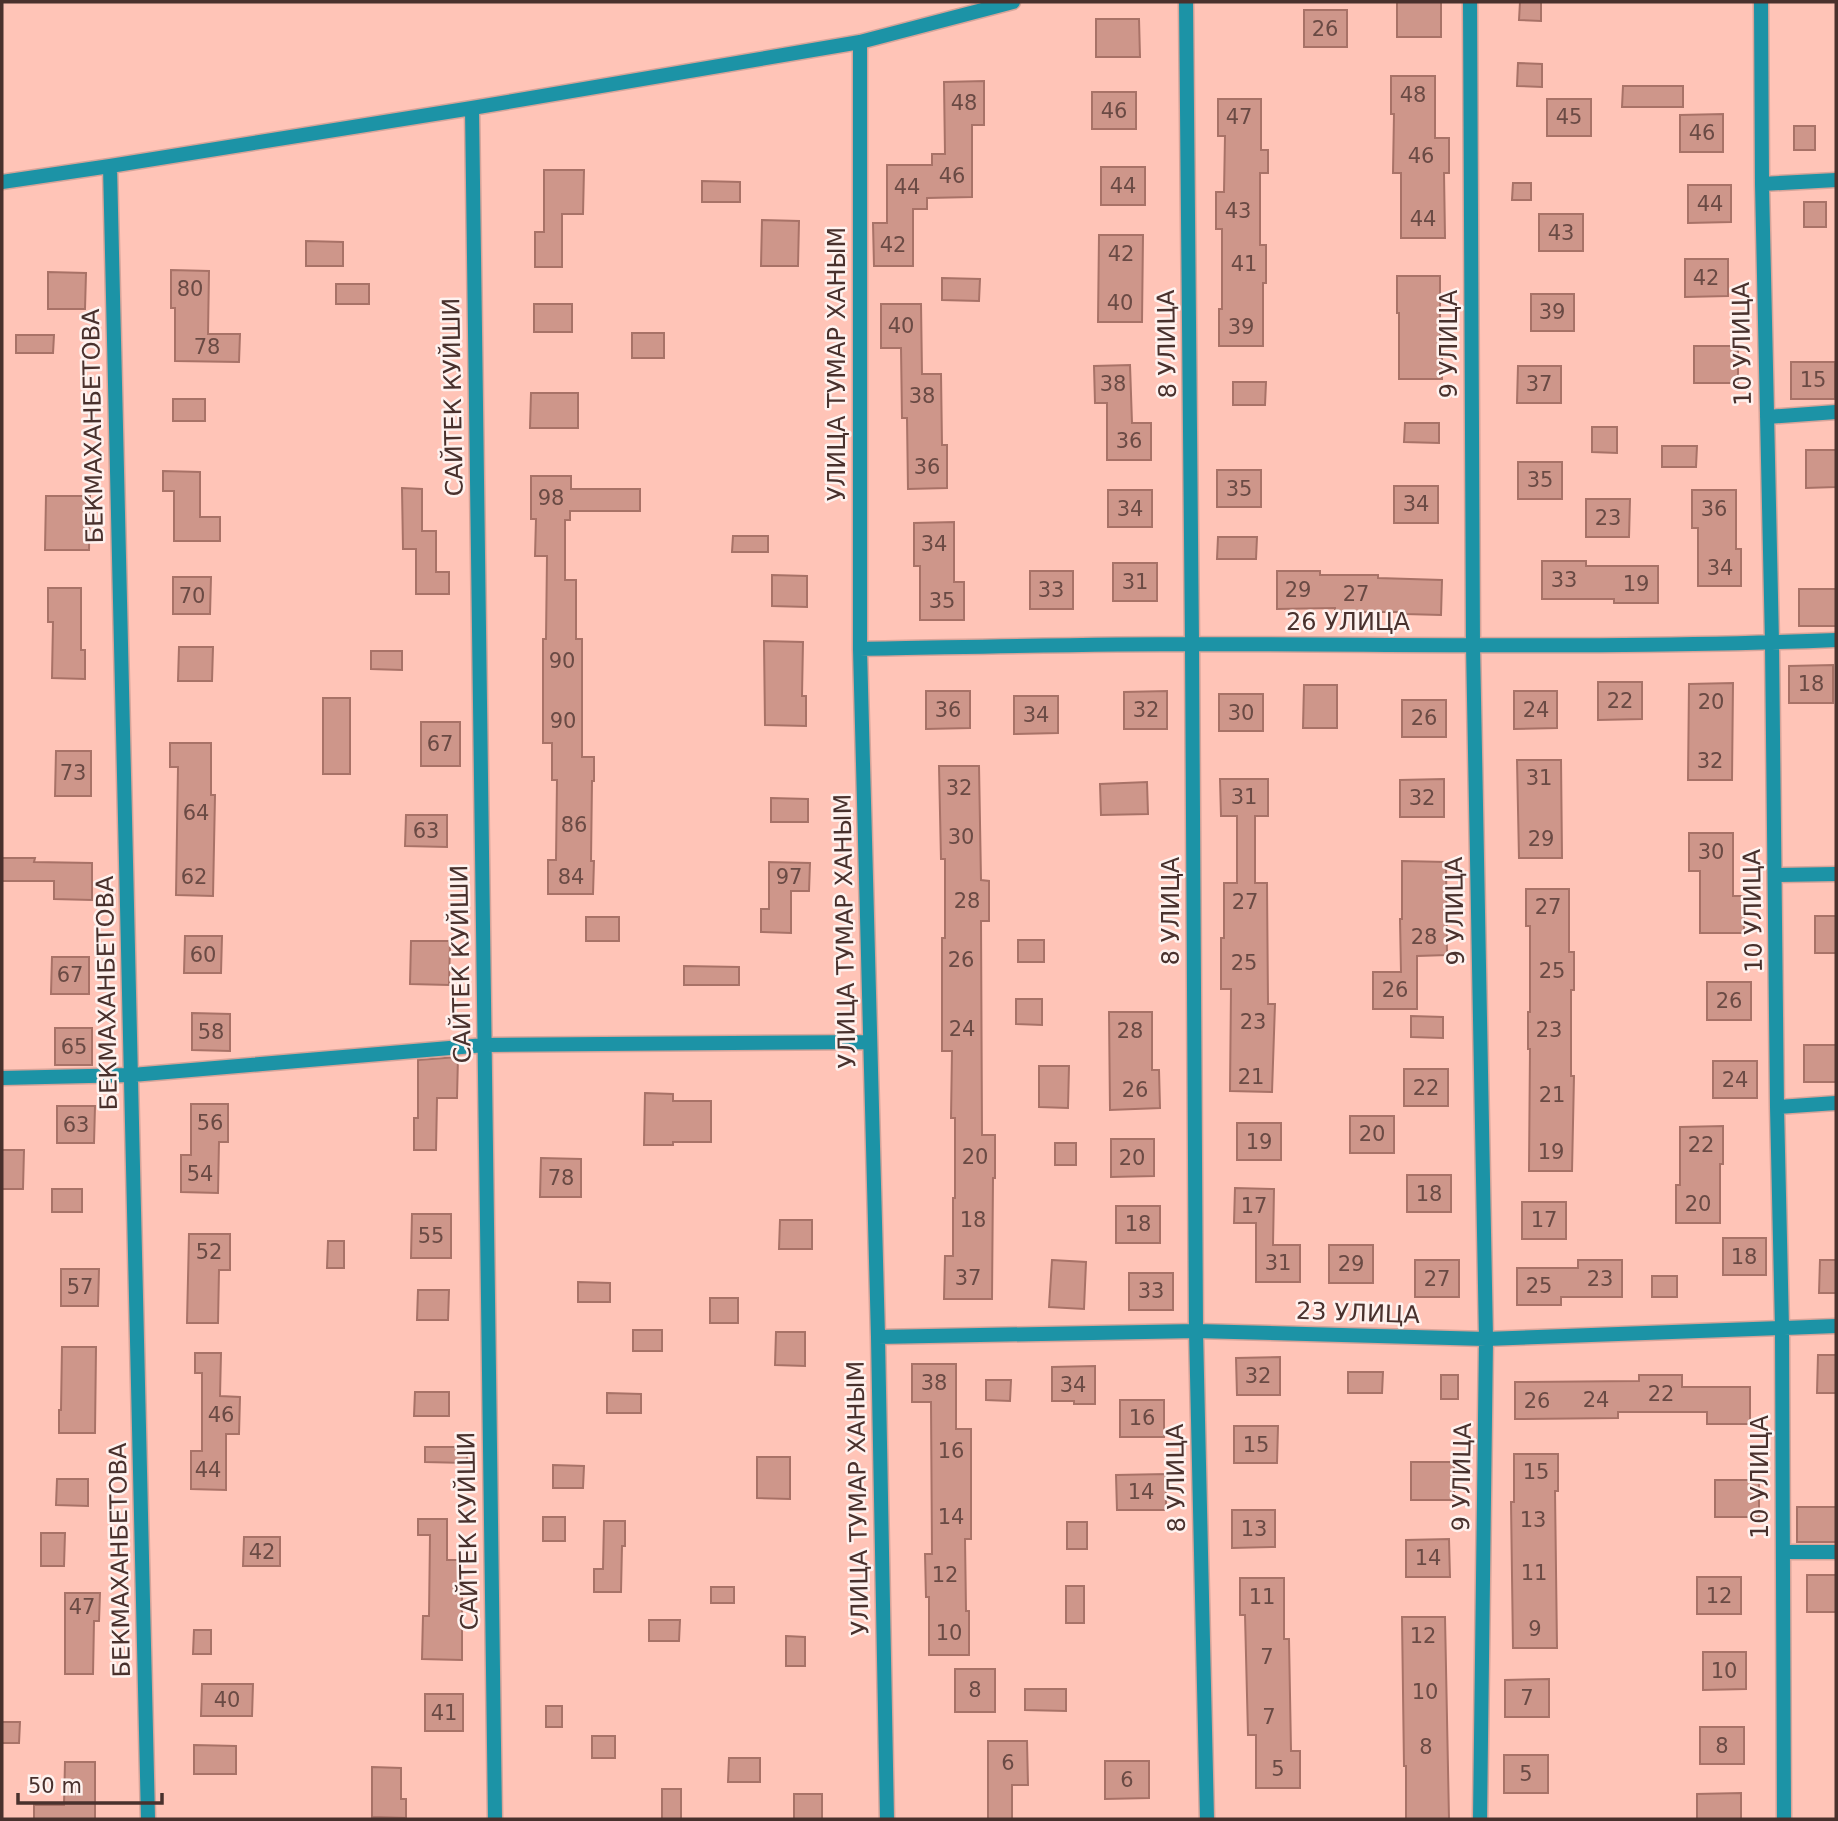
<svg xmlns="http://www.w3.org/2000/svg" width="1838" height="1821" font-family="'DejaVu Sans',sans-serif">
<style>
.building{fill:#ce968a;stroke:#a87267;stroke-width:2}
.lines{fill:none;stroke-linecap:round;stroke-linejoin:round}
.minor-casing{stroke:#d7a499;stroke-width:17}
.minor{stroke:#1c93a6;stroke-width:14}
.labels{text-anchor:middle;stroke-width:5;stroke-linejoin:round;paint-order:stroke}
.number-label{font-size:21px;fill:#6a4a44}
.street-label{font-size:24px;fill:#49312d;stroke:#fef2ef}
</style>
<rect width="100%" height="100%" fill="#ffc4b7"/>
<path class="building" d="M1397 2H1441V37H1397Z
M1520 2H1541V21L1519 20Z
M1304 10H1347V47H1304Z
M1096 19H1139L1140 57H1096Z
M1518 63 1542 64V87L1517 86Z
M1391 76H1435V138H1449V173H1444L1445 238H1401V173H1393L1394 114H1391Z
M984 81V125H972V197L927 198V209H913V266H874L873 223H887V165H932V154H945L944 82Z
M1623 86H1683V107H1622Z
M1092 92H1136V129H1092Z
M1218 99H1261V150H1268V173H1260V245H1266V283H1263V346H1219V309H1222V229H1216V192H1224L1225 136H1218Z
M1547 99H1591V136H1547Z
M1723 114V152H1680V115Z
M1794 126H1815V150H1794Z
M1101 167H1145V205H1101Z
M544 170H584L583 214H562V267H535V232H544Z
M702 181 740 182V202H702Z
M1513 183H1531V200H1512Z
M1688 185H1731V222L1688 223Z
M1804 202H1826V227H1804Z
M1539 214H1583V251H1539Z
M762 220 799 221 798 266H761Z
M1099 235H1143L1142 322H1098Z
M306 241 343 242V266H306Z
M1685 259H1728V296L1685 297Z
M171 270 209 271 208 334H240L239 362 175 361V308H171Z
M48 272 86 273 85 309H48Z
M1397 276H1440V342H1442V379H1399V313H1397Z
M942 278 980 279 979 301 942 300Z
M336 284H369V304H336Z
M1531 294H1574V331H1531Z
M534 304H572V332H534Z
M881 304H921L922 374H941L942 445H947V488L908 489 907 418H902L901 348H881Z
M632 333H664V358H632Z
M16 335H54L53 353H16Z
M1694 346H1738V383H1694Z
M1791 362H1835V399H1791Z
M1130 365 1132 423H1151V460H1107V403H1095L1094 366Z
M1518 366H1561V403H1517Z
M1233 382H1266L1265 405H1233Z
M531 393H578V428H530Z
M173 399H205V421H173Z
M1405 423H1439V443L1404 442Z
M1592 427H1617V453L1592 452Z
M1662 446H1697L1696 467H1662Z
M1806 450H1836V487L1806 488Z
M1518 462H1562V499H1518Z
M1217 470H1261V507H1217Z
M163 471 200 472V517H220V541H174V491H163Z
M531 476H571V489H640V511H570V520H565V580H576V639H582V757H594V781H592L591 861H594L593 894H548V860H556L557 780H552V743H543V639H546L547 556H535L536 519H531Z
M1394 486H1438V523H1394Z
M402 488 422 489V531H436V572H449V594H416V549H403Z
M1108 490H1152V527H1108Z
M1692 490H1736V549H1741V586H1698V528H1692Z
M46 496H90L89 550H45Z
M1586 499H1630L1629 537H1586Z
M954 522V582H964V620H920V566H914V523Z
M733 536H768V552H732Z
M1218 537H1257L1256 559H1217Z
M1542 561H1586V566H1658V603H1614V599H1542Z
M1113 563H1157V601H1113Z
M1030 571H1073V609H1030Z
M1277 571H1320V575H1378V578L1442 580 1441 615 1405 614V612H1335V608L1277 609Z
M772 575 807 576V607L772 606Z
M173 577H211L210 614H173Z
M48 588H81V650H85V679L52 678 53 622H48Z
M1799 589H1836V626H1799Z
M764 641 803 642 802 696H806V726L765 725Z
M179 647H213L212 681H178Z
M371 651H402V670L371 669Z
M1833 665V703H1789V666Z
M1598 682H1642V719L1598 720Z
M1733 683 1732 780H1688L1689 684Z
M1304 685H1337V728H1303Z
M926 691H970V728L926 729Z
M1167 691V729H1124V692Z
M1514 691H1557V728L1514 729Z
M1219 694H1263V731H1219Z
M1014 696H1058V733L1014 734Z
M323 698H350V774H323Z
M1402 700H1446V737H1402Z
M421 722H460V766H421Z
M170 743H211V795H215L213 896 176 895 178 767H170Z
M56 751H91V796H55Z
M1517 760H1561L1562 858H1519Z
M939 766H979L981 880 989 881V921H981L982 1135H995V1178H993L992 1299H944L945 1256H953V1198H955V1118H951L952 1051H942V938H945V859H941Z
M1220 779H1268V816H1255V883H1267L1268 1004H1275L1272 1092 1230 1091 1231 989H1221V938H1224V883H1237V816H1221Z
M1444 779V817H1400V780Z
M1147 782 1148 814 1101 815 1100 784Z
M771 798 808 799V822H771Z
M406 815H447V847L405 846Z
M1689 833H1733V896H1744V933H1700V871H1689Z
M2 858H35L34 862 92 863V900L54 899V881H2Z
M1402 861 1446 862 1447 955 1417 956V1009H1373V972H1401L1400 919H1402Z
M769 862 810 863 809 891H791V933L761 932V909H769Z
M1526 889H1569V952H1574V990H1571V1076H1574L1572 1171H1529L1530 1049H1528V1012H1530V926H1526Z
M1815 916H1836V953H1815Z
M586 917H619V941H586Z
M185 936H222L221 973H184Z
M1018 940H1044V962H1018Z
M411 941H450L449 985 410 984Z
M52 957H89V994H51Z
M684 966 739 967V985H684Z
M1707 982H1751V1020H1707Z
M1016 999H1042V1025L1016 1024Z
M1109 1012H1152V1070H1159L1160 1108 1110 1110Z
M192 1013 230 1014V1051L192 1050Z
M1411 1016 1443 1017V1038L1411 1037Z
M55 1028H92V1065H55Z
M1804 1045H1836V1082H1804Z
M458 1057 457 1098H437L436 1150H414V1118H418V1060Z
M1713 1061H1757V1098H1713Z
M1039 1066H1069L1068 1108 1039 1107Z
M1404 1069H1448V1106H1404Z
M645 1093 673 1094V1101H711V1142H673V1145H644Z
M191 1104H228V1142H219L218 1193 181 1192V1155H191Z
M57 1106H95L94 1143H57Z
M1350 1116H1394V1153H1350Z
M1237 1123H1281V1160H1237Z
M1723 1126V1164H1720V1223H1676V1185H1680V1127Z
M1111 1139H1154V1176L1111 1177Z
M1055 1143H1076V1165H1055Z
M2 1150H24L23 1189H2Z
M541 1158 581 1159V1197H540Z
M1407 1175H1451V1212H1407Z
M1235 1188 1274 1189 1273 1245H1300V1282H1256V1223H1234Z
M52 1189H82V1212H52Z
M1522 1202H1566V1239H1522Z
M1116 1206H1160V1243H1116Z
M412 1214H451V1258H411Z
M780 1220H812V1249H779Z
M189 1234H230V1270H219L218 1323H187Z
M1723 1238H1766V1275H1723Z
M328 1241H344V1268H327Z
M1329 1245H1373V1283H1329Z
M1052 1260 1086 1262 1084 1309 1049 1307Z
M1415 1260H1459V1297H1415Z
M1578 1260H1622V1297H1561V1305H1517V1268H1578Z
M1820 1260H1836V1293H1819Z
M61 1269H99L98 1306H61Z
M1129 1273H1173V1310H1129Z
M1652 1276H1677V1297H1652Z
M578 1282 610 1283V1302H578Z
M418 1290H449L448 1320H417Z
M710 1298H738V1323H710Z
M633 1330H662V1351H633Z
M776 1332H805V1366L775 1365Z
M62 1347H96L95 1433H59V1410H61Z
M195 1353H221L220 1396 240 1397 239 1434H226V1490L191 1489V1451H202V1373H195Z
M1818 1355H1836V1393H1817Z
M1280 1357V1395H1237L1236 1358Z
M912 1364H956V1429H971V1539H965L966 1611H969V1655H929V1597H926L925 1554H932L931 1402H912Z
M1095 1366V1404H1074V1401H1052V1367Z
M1348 1372H1383L1382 1393H1348Z
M1441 1375H1458V1399H1441Z
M1639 1375H1682V1387H1750V1424H1707V1412H1618V1418L1515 1419V1382L1639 1381Z
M986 1380H1011L1010 1401 986 1400Z
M415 1392H449V1416H414Z
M607 1393 641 1394V1413H607Z
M1120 1400H1164V1437H1120Z
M1234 1426H1278L1277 1463H1234Z
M425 1447H467V1463L425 1462Z
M1514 1454H1558V1491H1555L1557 1648H1513L1511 1502H1514Z
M757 1457H790V1499L757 1498Z
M1411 1462H1454V1500H1411Z
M553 1465 584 1466 583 1488H553Z
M1166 1474V1510H1117L1116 1475Z
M57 1479H88V1506L56 1505Z
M1715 1480H1759V1517H1715Z
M1797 1507H1836V1542H1797Z
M1232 1510H1275V1547L1232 1548Z
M543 1517H565V1541H543Z
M418 1519H447V1560H462V1660L422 1659 423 1616H429L430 1535H418Z
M604 1521H625V1546H622L621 1592H594V1569H603Z
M1067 1522H1087V1549H1067Z
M41 1533H65L64 1566H41Z
M244 1537H280V1566H243Z
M1449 1539 1450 1577H1406V1540Z
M1807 1575H1836V1612H1807Z
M1697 1577H1741V1614H1697Z
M1240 1578H1284V1639H1289L1291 1751H1300V1788H1256V1735H1248L1245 1615H1240Z
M1066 1586H1084V1623H1066Z
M711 1587H734V1603H711Z
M65 1593H100L99 1621H94L93 1674H65Z
M1402 1617H1445L1449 1819H1406V1766H1404Z
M649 1620H680L679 1641H649Z
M194 1630H211V1654H193Z
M786 1636 805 1637V1666H786Z
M1703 1652H1746V1689L1703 1690Z
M955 1669H995V1712H955Z
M1549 1679V1717H1505V1680Z
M202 1684H253L252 1716H201Z
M1025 1689H1066V1711L1025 1710Z
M425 1694H463V1731H425Z
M546 1706H562V1727H546Z
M2 1722H20L19 1743H2Z
M1700 1727H1744V1764H1700Z
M592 1736H615V1758H592Z
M988 1741H1027L1028 1785H1012V1819H988Z
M194 1745 236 1746V1774H194Z
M1504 1755H1548V1793H1504Z
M729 1758H760V1782H728Z
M1105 1761H1149V1798L1105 1799Z
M65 1762H95V1819H34V1805H64Z
M372 1767 401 1768V1799H406V1818L372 1817Z
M662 1789H681V1819H662Z
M1741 1793V1819H1697V1794Z
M794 1794H822V1819H794Z"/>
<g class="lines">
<defs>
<path id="minor" d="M1186 2 1192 644 1196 1331 1207 1819
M1470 2 1473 645 1486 1339 1480 1819
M1761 2 1762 184 1772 643 1777 1107 1782 1328 1784 1819
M860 42V649L878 1337 887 1819
M472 108 495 1819
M110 166 148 1819
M2 182 110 166 472 108 860 42 1013 2
M1762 184 1836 180
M1767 417 1836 412
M860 649C972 647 1083 644 1195 644 1408 644 1623 649 1836 640
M1775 875 1836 874
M2 1078 132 1075 485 1045 870 1042
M1777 1107 1836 1103
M878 1337 1196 1331 1486 1339 1836 1326
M1783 1552H1836"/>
</defs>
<use href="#minor" class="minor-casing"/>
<use href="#minor" class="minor"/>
</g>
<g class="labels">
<g class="number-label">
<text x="1325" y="36">26</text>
<text x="1413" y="102">48</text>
<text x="964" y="110">48</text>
<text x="1114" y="118">46</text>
<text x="1239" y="124">47</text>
<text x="1569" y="124">45</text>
<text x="1702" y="140">46</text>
<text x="1421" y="163">46</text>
<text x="952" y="183">46</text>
<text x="1123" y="193">44</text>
<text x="907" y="194">44</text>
<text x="1710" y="211">44</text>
<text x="1238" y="218">43</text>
<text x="1423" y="226">44</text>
<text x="1561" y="240">43</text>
<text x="893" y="252">42</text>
<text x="1121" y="261">42</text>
<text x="1244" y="271">41</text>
<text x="1706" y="285">42</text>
<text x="190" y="296">80</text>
<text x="1120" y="310">40</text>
<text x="1552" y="319">39</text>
<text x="901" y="333">40</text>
<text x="1241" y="334">39</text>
<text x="207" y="354">78</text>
<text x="1813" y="387">15</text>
<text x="1113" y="391">38</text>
<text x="1539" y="391">37</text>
<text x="922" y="403">38</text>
<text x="1129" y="448">36</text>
<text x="927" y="474">36</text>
<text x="1540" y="487">35</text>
<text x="1239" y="496">35</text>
<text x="551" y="505">98</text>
<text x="1416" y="511">34</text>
<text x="1130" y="516">34</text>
<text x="1714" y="516">36</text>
<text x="1608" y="525">23</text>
<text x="934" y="551">34</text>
<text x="1720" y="575">34</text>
<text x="1564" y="587">33</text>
<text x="1135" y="589">31</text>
<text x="1636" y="591">19</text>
<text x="1051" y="597">33</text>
<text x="1298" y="597">29</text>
<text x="1356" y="601">27</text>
<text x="192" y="603">70</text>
<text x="942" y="608">35</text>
<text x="562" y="668">90</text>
<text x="1811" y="691">18</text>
<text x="1620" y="708">22</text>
<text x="1711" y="709">20</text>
<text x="948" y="717">36</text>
<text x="1146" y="717">32</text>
<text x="1536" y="717">24</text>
<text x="1241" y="720">30</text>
<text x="1036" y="722">34</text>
<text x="1424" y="725">26</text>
<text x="563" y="728">90</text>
<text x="440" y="751">67</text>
<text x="1710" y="768">32</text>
<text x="73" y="780">73</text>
<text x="1539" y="785">31</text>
<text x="959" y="795">32</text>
<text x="1244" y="804">31</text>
<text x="1422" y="805">32</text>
<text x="196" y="820">64</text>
<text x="574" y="832">86</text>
<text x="426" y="838">63</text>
<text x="961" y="844">30</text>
<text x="1541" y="846">29</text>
<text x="1711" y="859">30</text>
<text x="194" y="884">62</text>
<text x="571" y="884">84</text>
<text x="789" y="884">97</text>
<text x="967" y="908">28</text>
<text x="1245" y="909">27</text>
<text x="1548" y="914">27</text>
<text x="1424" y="944">28</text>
<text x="203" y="962">60</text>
<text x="961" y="967">26</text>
<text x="1244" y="970">25</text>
<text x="1552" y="978">25</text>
<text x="70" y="982">67</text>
<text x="1395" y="997">26</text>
<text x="1729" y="1008">26</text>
<text x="1253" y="1029">23</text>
<text x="962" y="1036">24</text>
<text x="1549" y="1037">23</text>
<text x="1130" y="1038">28</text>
<text x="211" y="1039">58</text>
<text x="74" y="1054">65</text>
<text x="1251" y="1084">21</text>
<text x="1735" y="1087">24</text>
<text x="1426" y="1095">22</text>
<text x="1135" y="1097">26</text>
<text x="1552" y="1102">21</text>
<text x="210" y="1130">56</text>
<text x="76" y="1132">63</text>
<text x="1372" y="1141">20</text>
<text x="1259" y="1149">19</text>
<text x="1701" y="1152">22</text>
<text x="1551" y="1159">19</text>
<text x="975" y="1164">20</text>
<text x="1132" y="1165">20</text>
<text x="200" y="1181">54</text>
<text x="561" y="1185">78</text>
<text x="1429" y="1201">18</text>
<text x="1698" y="1211">20</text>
<text x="1254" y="1213">17</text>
<text x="973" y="1227">18</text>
<text x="1544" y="1227">17</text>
<text x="1138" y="1231">18</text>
<text x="431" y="1243">55</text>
<text x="209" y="1259">52</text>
<text x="1744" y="1264">18</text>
<text x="1278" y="1270">31</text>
<text x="1351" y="1271">29</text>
<text x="968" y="1285">37</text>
<text x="1437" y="1286">27</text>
<text x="1600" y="1286">23</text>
<text x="1539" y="1293">25</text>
<text x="80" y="1294">57</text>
<text x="1151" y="1298">33</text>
<text x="1258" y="1383">32</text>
<text x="934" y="1390">38</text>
<text x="1073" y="1392">34</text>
<text x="1661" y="1401">22</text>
<text x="1596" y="1407">24</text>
<text x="1537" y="1408">26</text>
<text x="221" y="1422">46</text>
<text x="1142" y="1425">16</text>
<text x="1256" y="1452">15</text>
<text x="951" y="1458">16</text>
<text x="208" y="1477">44</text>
<text x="1536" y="1479">15</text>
<text x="1141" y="1499">14</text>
<text x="951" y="1524">14</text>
<text x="1533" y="1527">13</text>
<text x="1254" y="1536">13</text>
<text x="262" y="1559">42</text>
<text x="1428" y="1565">14</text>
<text x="1534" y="1580">11</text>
<text x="945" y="1582">12</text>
<text x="1719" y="1603">12</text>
<text x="1262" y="1604">11</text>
<text x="82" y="1614">47</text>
<text x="1535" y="1636">9</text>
<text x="949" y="1640">10</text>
<text x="1423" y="1643">12</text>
<text x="1267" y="1664">7</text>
<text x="1724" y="1678">10</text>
<text x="975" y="1697">8</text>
<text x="1425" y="1699">10</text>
<text x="1527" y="1705">7</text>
<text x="227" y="1707">40</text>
<text x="444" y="1720">41</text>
<text x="1269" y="1724">7</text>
<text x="1722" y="1753">8</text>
<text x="1426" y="1754">8</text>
<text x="1008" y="1770">6</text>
<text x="1278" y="1776">5</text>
<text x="1526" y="1781">5</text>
<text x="1127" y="1787">6</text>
</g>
<g class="street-label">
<text transform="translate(1167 344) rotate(-91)" y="8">8 УЛИЦА</text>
<text transform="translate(1449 344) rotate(-90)" y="8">9 УЛИЦА</text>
<text transform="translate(1742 344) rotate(-91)" y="8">10 УЛИЦА</text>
<text transform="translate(837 364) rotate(-90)" y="8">УЛИЦА ТУМАР ХАНЫМ</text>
<text transform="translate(453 397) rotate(-91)" y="8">САЙТЕК КУЙШИ</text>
<text transform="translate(93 426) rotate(-91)" y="8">БЕКМАХАНБЕТОВА</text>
<text x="1348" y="630">26 УЛИЦА</text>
<text transform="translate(1171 911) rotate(-90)" y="8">8 УЛИЦА</text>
<text transform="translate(1455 911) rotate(-91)" y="8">9 УЛИЦА</text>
<text transform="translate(1753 911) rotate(-91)" y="8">10 УЛИЦА</text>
<text transform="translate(845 931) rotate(-91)" y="8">УЛИЦА ТУМАР ХАНЫМ</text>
<text transform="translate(461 964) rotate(-91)" y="8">САЙТЕК КУЙШИ</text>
<text transform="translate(107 993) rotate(-91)" y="8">БЕКМАХАНБЕТОВА</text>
<text transform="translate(1358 1313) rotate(2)" y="8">23 УЛИЦА</text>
<text transform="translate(1462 1477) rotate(-89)" y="8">9 УЛИЦА</text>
<text transform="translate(1760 1477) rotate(-90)" y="8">10 УЛИЦА</text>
<text transform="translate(1176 1478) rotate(-91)" y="8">8 УЛИЦА</text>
<text transform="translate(858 1498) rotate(-91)" y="8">УЛИЦА ТУМАР ХАНЫМ</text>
<text transform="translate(468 1531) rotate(-91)" y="8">САЙТЕК КУЙШИ</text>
<text transform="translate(120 1560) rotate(-91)" y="8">БЕКМАХАНБЕТОВА</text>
</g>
</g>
<rect width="1838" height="1821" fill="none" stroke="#49312d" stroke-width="7"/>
<path d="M18 1793v10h144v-10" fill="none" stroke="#49312d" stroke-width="3.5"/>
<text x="28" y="1793" font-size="21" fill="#49312d" stroke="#fef2ef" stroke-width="5" paint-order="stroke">50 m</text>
</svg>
